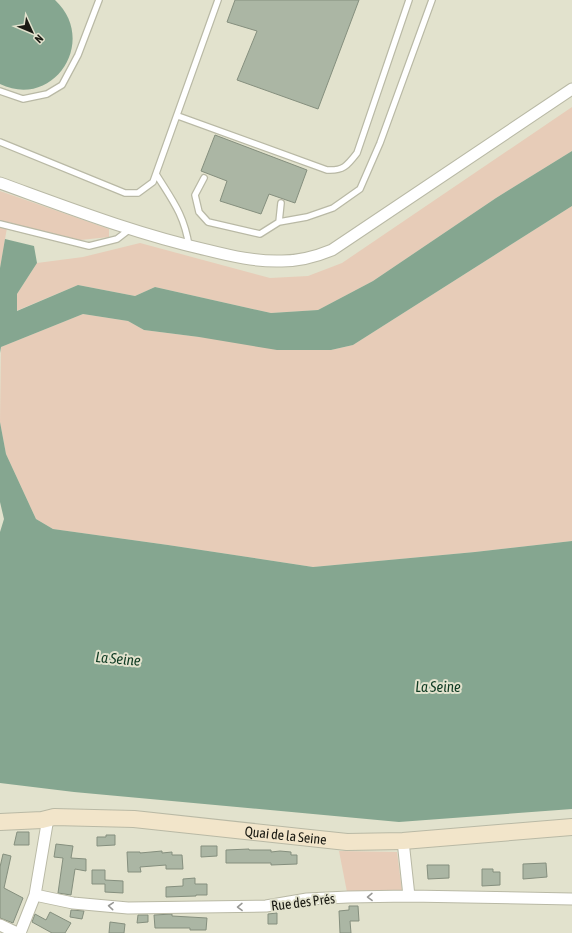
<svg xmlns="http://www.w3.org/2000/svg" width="572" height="933" font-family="'Asap Condensed',sans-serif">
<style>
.green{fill:#e7ccb8}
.water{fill:#85a690}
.building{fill:#abb6a4;stroke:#858f7e}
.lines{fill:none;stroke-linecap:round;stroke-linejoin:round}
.lane-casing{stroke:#b9b9a5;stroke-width:8}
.street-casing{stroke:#b9b9a5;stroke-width:13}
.secondary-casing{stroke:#b9b9a5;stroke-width:18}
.lane{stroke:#fff;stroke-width:5.5}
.street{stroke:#fff;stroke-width:11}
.secondary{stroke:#f2e5ca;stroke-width:16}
.oneway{stroke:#989895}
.labels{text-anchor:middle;stroke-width:4;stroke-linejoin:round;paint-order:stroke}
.street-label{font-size:14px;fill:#1a1a13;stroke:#e2e2cd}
.water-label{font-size:15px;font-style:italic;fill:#0e3a22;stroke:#e2e2cd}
</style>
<rect width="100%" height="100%" fill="#e2e2cd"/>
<path class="green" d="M572 107V151L496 198 373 281 318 310 271 313 155 287 135 296 78 285 16 311 17 294 37 263 83 257 140 243 270 278 308 276 342 263Z
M0 191 109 229V237L71 241 8 222 0 268Z
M572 206V541L475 552 313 567 168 545 53 529 36 519 6 454 0 422 1 347 83 314 128 321 144 330 199 337 331 350 353 345Z
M339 851 397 852 402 891 347 892Z"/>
<path class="water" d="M0 0H55C99 41 53 110 0 84Z
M572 151V206L353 345 331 350H277L199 337 144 330 128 321 83 314 1 347 0 353V268L5 239 34 246 37 263 17 294V311L78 285 135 296 155 287 271 313 318 310 373 281 496 198Z
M0 422 6 454 36 519 53 529 168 545 313 567 475 552 572 541V809L399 822 74 792 0 783V532L4 519 0 502Z"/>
<path class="building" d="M235 0H359L318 109 237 80 257 31 227 22Z
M215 135 307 170 295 203 269 194 261 214 220 201 227 181 201 171Z
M17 832H29V845H14Z
M106 835H115V845L97 846V837H106Z
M56 844 73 846 71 858 86 859V871L75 869 71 895 58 893 63 858 54 857Z
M201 846H217V856L201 857Z
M249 849V850H271V852L280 851 291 852V855H297V864L271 865V863H226V850Z
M162 851V853L172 852V855H182L183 869H166V865L140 867 141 872H128L127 852H140V853Z
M3 854 11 856 4 888 23 898 13 923 0 918V867Z
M546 863 547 877 523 879V864Z
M427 865H449V878L428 879Z
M482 869H493V872H500V885L482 886Z
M92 870H105V880L123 881V893L105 892V884H92Z
M195 878V884H207V895H196V896L166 897V887L183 886V879Z
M349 906H358L359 921H350L351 933H340L339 911 349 910Z
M71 910 84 911 82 919 70 917Z
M50 912 71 923 65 933H52L32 922 35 914 46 920Z
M277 913V924H268V914Z
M172 914V916L207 918 206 930H190V928H155L154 915Z
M138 915H148V922L137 923Z
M110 922 125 924 124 933H109Z"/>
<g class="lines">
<defs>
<path id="lane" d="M0 91 23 99 47 94 62 85 78 55 99 0
M178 116 327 170C343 171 347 166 357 153L409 0
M0 142 125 193H138L153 182 218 0
M156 174C172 200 184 214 189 246
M204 178 195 195 199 212 208 222 260 234 279 222 307 217 333 208 360 189 380 143 432 0
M279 222 281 203
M0 224 89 246 117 239 130 229"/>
<path id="street" d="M0 183C69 208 136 234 207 250 231 256 257 262 282 261 300 261 315 257 332 250L572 89
M403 841 409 896
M35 895 73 903 128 908 266 906 307 899 348 897 409 896 572 899
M0 925 17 933
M20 933 35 895 48 818"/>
<g id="secondary">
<path id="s1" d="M0 822 42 820 54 817 134 819 347 842 403 841 572 827"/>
</g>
</defs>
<use href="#lane" class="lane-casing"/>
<use href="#street" class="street-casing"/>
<use href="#secondary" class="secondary-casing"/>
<use href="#lane" class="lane"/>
<use href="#street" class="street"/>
<use href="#secondary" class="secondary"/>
</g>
<defs><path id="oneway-chevron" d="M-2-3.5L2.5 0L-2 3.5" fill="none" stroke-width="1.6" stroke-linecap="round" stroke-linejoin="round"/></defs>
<g class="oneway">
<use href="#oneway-chevron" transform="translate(370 897) rotate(179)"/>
<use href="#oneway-chevron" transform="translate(111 906) rotate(-175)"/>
<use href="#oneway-chevron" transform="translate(240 907) rotate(179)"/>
</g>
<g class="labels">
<g class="street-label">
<text dy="5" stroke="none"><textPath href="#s1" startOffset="287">Quai de la Seine</textPath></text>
<text transform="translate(303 902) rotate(-7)" y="5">Rue des Prés</text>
</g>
<g class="water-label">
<text transform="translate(118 659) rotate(5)" y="5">La Seine</text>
<text x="438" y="692">La Seine</text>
</g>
</g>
<g transform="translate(32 32) rotate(134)" stroke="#e2e2cd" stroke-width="3" paint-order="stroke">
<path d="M0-3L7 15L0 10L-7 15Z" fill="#1a1a13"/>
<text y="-6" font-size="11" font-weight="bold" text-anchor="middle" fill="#1a1a13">N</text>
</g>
</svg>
